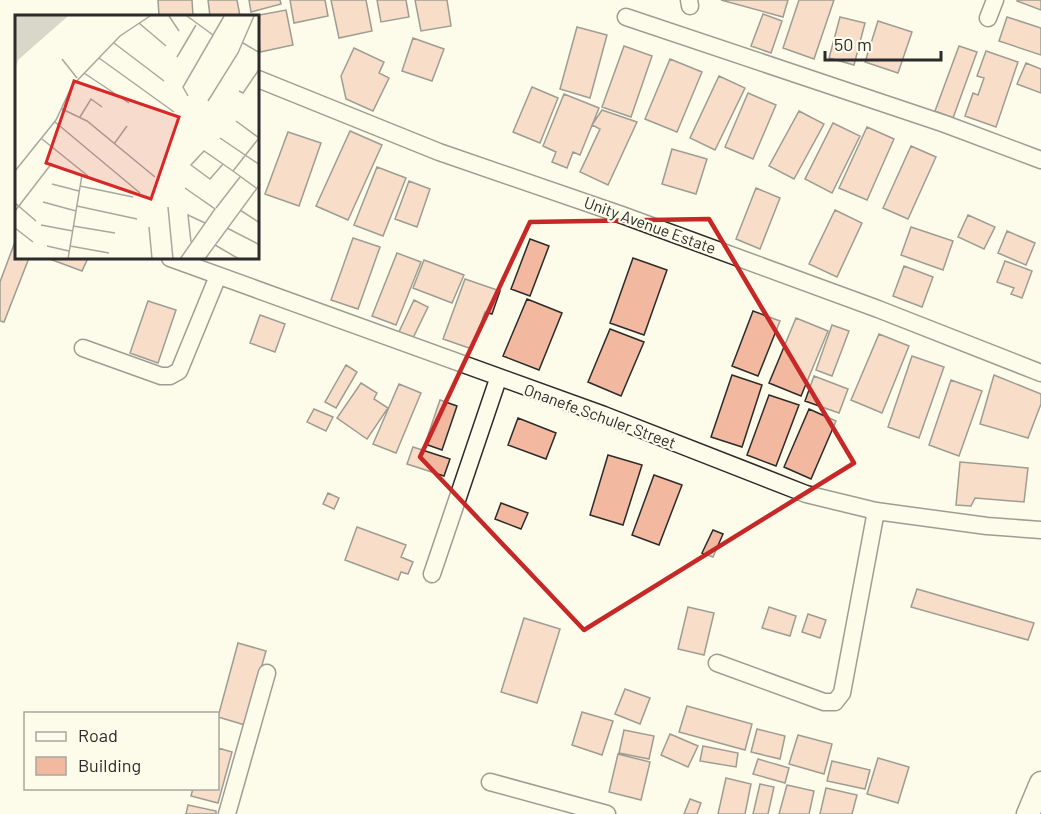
<svg xmlns="http://www.w3.org/2000/svg" width="1041" height="814" font-family="Barlow,sans-serif">
<style>
.building{fill:#f2b8a0;stroke:#2b2b2b;stroke-width:1.5}
.lines{fill:none;stroke-linecap:round;stroke-linejoin:round}
.minor-casing{stroke:#2b2b2b;stroke-width:19}
.major-casing{stroke:#2b2b2b;stroke-width:25}
.minor{stroke:#fdfbea;stroke-width:16}
.major{stroke:#fdfbea;stroke-width:22}
.marked{fill:none;stroke:#c62828;stroke-width:4.5;stroke-linejoin:round}
.labels{text-anchor:middle;stroke-width:4.5;stroke-linejoin:round;paint-order:stroke}
.street-label{font-size:16px;fill:#2b2b2b;stroke:#fdfbea}
.inset-road{fill:none;stroke:#a9a89e;stroke-width:1.5}
.view{fill:#d62828;fill-opacity:0.15;stroke:#d62828;stroke-width:3}
.inset-edge{fill:none;stroke:#2b2b2b;stroke-width:3}
</style>
<rect width="100%" height="100%" fill="#fdfbea"/>
<path class="building" d="M158 0H192L193 16H159Z
M208 0H237L240 16H210Z
M249 0H280L281 4 251 12Z
M290 0H325L328 16 294 23Z
M331 0H366L372 31 339 38Z
M377 0H406L409 17 381 22Z
M415 0H447L451 26 421 31Z
M721 0H788L783 17Z
M799 0H834L814 59 783 48Z
M1017 0H1041V10L1017 1Z
M286 10 293 45 260 52 258 16H254Z
M763 14 782 21 771 53 751 46Z
M840 17 865 23 854 65 829 58Z
M1007 17 1041 28V55L999 41Z
M878 21 912 32 898 73 865 62Z
M577 27 607 35 590 98 560 89Z
M413 38 444 49 432 81 402 71Z
M624 46 652 56 631 117 602 107Z
M959 46 977 52 953 118 935 111Z
M354 48 384 62 379 73 389 78 373 111 346 99 341 76Z
M986 51 1018 62 996 127 965 116 973 93 978 95 984 78 977 76Z
M670 59 702 72 677 132 645 119Z
M1026 63 1041 69V93L1017 84Z
M719 76 745 88 715 150 690 138Z
M532 87 558 98 540 143 513 132Z
M748 93 776 105 753 159 725 147Z
M564 94 599 108 580 155 573 152 567 168 552 162 556 152 543 146Z
M602 110 637 122 608 185 580 172 600 129 592 125Z
M799 111 824 124 794 179 769 166Z
M833 123 860 136 832 193 805 179Z
M867 127 894 139 867 200 839 188Z
M350 131 382 145 348 220 316 206Z
M288 132 321 143 299 206 265 194Z
M911 146 936 157 908 219 883 208Z
M672 149 707 159 696 194 662 184Z
M377 167 406 178 383 236 354 225Z
M409 181 430 189 417 227 395 219Z
M756 188 780 198 760 249 736 239Z
M835 210 862 223 837 277 809 264Z
M968 215 995 227 984 249 958 237Z
M911 227 953 241 943 270 901 255Z
M1007 231 1035 243 1026 265 998 253Z
M353 238 380 247 358 309 331 300Z
M16 239V258H29L4 322 0 321V282Z
M530 239 549 246 530 296 511 289Z
M397 253 421 262 396 325 372 316Z
M47 258H88L82 271Z
M633 258 667 270 644 335 610 323Z
M424 260 464 275 452 303 413 288Z
M1005 261 1032 271 1022 298 1011 294 1014 288 997 282Z
M904 266 933 277 922 307 893 296Z
M465 279 500 291 492 314 485 312 472 349 443 339Z
M527 299 562 313 539 370 503 356Z
M414 300 428 307 411 342 397 336Z
M148 301 176 310 158 363 130 353Z
M753 311 780 321 758 376 732 366Z
M260 315 285 324 275 352 250 343Z
M796 318 828 331 801 396 769 383Z
M832 325 849 331 832 376 816 370Z
M610 329 644 342 621 396 588 382Z
M879 334 909 346 882 413 851 400Z
M912 356 944 367 919 438 888 427Z
M346 365 357 372 336 408 325 402Z
M732 375 762 385 742 447 711 437Z
M994 375 1041 394V404L1028 438 980 424Z
M814 376 848 389 839 413 805 401Z
M951 380 982 391 959 456 929 445Z
M361 383 377 393 374 399 388 408 367 439 337 418Z
M399 384 421 393 396 453 373 444Z
M769 395 799 405 776 466 747 455Z
M440 400 457 406 442 450 425 444Z
M314 409 333 417 326 431 307 422Z
M809 409 836 421 811 479 784 467Z
M518 418 556 433 546 459 508 445Z
M413 447 450 459 444 476 407 464Z
M608 455 642 465 623 525 590 515Z
M960 462 1028 468 1024 502 975 498 971 506 956 505Z
M654 475 682 485 659 545 632 535Z
M328 493 339 498 334 509 323 504Z
M501 503 528 513 521 529 495 519Z
M357 527 406 545 401 557 413 562 408 574 401 572 398 580 345 560Z
M713 530 723 534 713 557 702 553Z
M917 589 1034 623 1028 640 911 607Z
M688 607 714 613 704 655 678 649Z
M769 607 796 616 790 636 762 628Z
M808 614 826 620 820 638 802 632Z
M524 618 560 629 537 703 501 692Z
M238 643 266 651 245 725 218 717Z
M625 689 650 698 640 724 615 714Z
M687 706 752 724 745 750 679 732Z
M582 712 613 721 602 755 572 745Z
M757 729 785 736 780 759 751 752Z
M624 730 654 736 649 759 619 753Z
M670 734 698 746 688 767 661 755Z
M798 735 832 744 824 774 789 764Z
M703 746 738 753 736 767 700 761Z
M218 748 232 752 218 803 191 796 193 788H218Z
M618 754 650 762 641 800 609 792Z
M878 758 909 767 898 803 867 794Z
M758 759 789 768 785 783 753 774Z
M832 761 870 770 865 789 827 781Z
M726 778 751 784 745 814H718Z
M760 784 774 787 768 814H753Z
M787 785 814 791 809 814H779Z
M826 788 857 795 852 814H820Z
M690 799 701 803 697 814H684Z
M188 805 216 811V814H186Z"/>
<g class="lines">
<defs>
<path id="minor" d="M689 0 690 6
M626 17 945 124 1041 160
M988 18 995 0
M258 79 439 152 622 215 878 309 1041 373
M170 258 604 415 806 494 876 511 987 526 1041 530
M83 348 161 376H170L179 371 218 276
M432 574 498 379
M717 663 824 702H835L842 693 876 511
M490 782 607 814
M227 814 267 673"/>
<path id="major" d="M1028 814 1041 783"/>
</defs>
<use href="#minor" class="minor-casing"/>
<use href="#major" class="major-casing"/>
<use href="#minor" class="minor"/>
<use href="#major" class="major"/>
</g>
<path d="M0 0H1041V814H0ZM709 219 854 463 584 630 420 457 530 222Z" fill="#fdfbea" fill-opacity=".55" fill-rule="evenodd"/>
<path class="marked" d="M709 219 854 463 584 630 420 457 530 222Z"/>
<g class="labels">
<g class="street-label">
<text transform="translate(650 225) rotate(20)" y="6">Unity Avenue Estate</text>
<text transform="translate(600 416) rotate(20)" y="6">Onanefe Schuler Street</text>
</g>
</g>
<g transform="translate(15 15)">
<rect width="244" height="244" fill="#fdfbea"/>
<path d="M0 1H53L3 45 0 55Z" fill="#d8d7c9"/>
<path class="inset-road" d="M154 1 164 16M172 1 198 20M124 8 151 31M99 28 149 66M228 28 245 38M162 42 181 10M84 43 159 97M47 44 62 63M69 58 114 88M224 76 228 78 245 53M173 81 168 72 209 1M193 86 223 38 239 1M47 94 72 106 140 162M65 102 76 84 87 92M40 107 125 178M205 123 245 150M27 124 73 161M99 129 112 111M208 149 195 164 176 150 189 136 218 156 241 173M0 156 41 105 57 71 105 21 135 1M218 156 244 123 221 106M37 169 64 176M65 171 118 182M28 187 61 196M0 188 21 206M62 191 122 204M153 192 158 244M201 193 225 162M225 195 245 208M0 196 37 148M26 210 58 216M58 211 100 218M134 212 137 244M0 213 18 227M212 213 245 230M176 227 173 200 190 208M200 230 224 244M32 231 54 236M55 231 94 238M53 244 67 160M165 244 200 194 170 173M190 244 245 169"/>
<path class="view" d="M59 66 164 102 136 184 31 148Z"/>
<rect width="244" height="244" class="inset-edge"/>
</g>
<rect x="24" y="712" width="195" height="78" fill="#fdfbea" stroke="#a9a89e" stroke-width="1.5"/>
<rect x="36" y="732" width="30" height="9" fill="#fdfbea" stroke="#a9a89e" stroke-width="1.5"/>
<text x="78" y="742" font-size="18" fill="#2b2b2b">Road</text>
<rect x="36" y="757" width="30" height="18" fill="#f2b8a0" stroke="#a9a89e" stroke-width="1.5"/>
<text x="78" y="772" font-size="18" fill="#2b2b2b">Building</text>
<path d="M825 51v9h116v-9" fill="none" stroke="#2b2b2b" stroke-width="3"/>
<text x="834" y="51" font-size="18" fill="#2b2b2b" stroke="#fdfbea" stroke-width="4.5" paint-order="stroke">50 m</text>
</svg>
